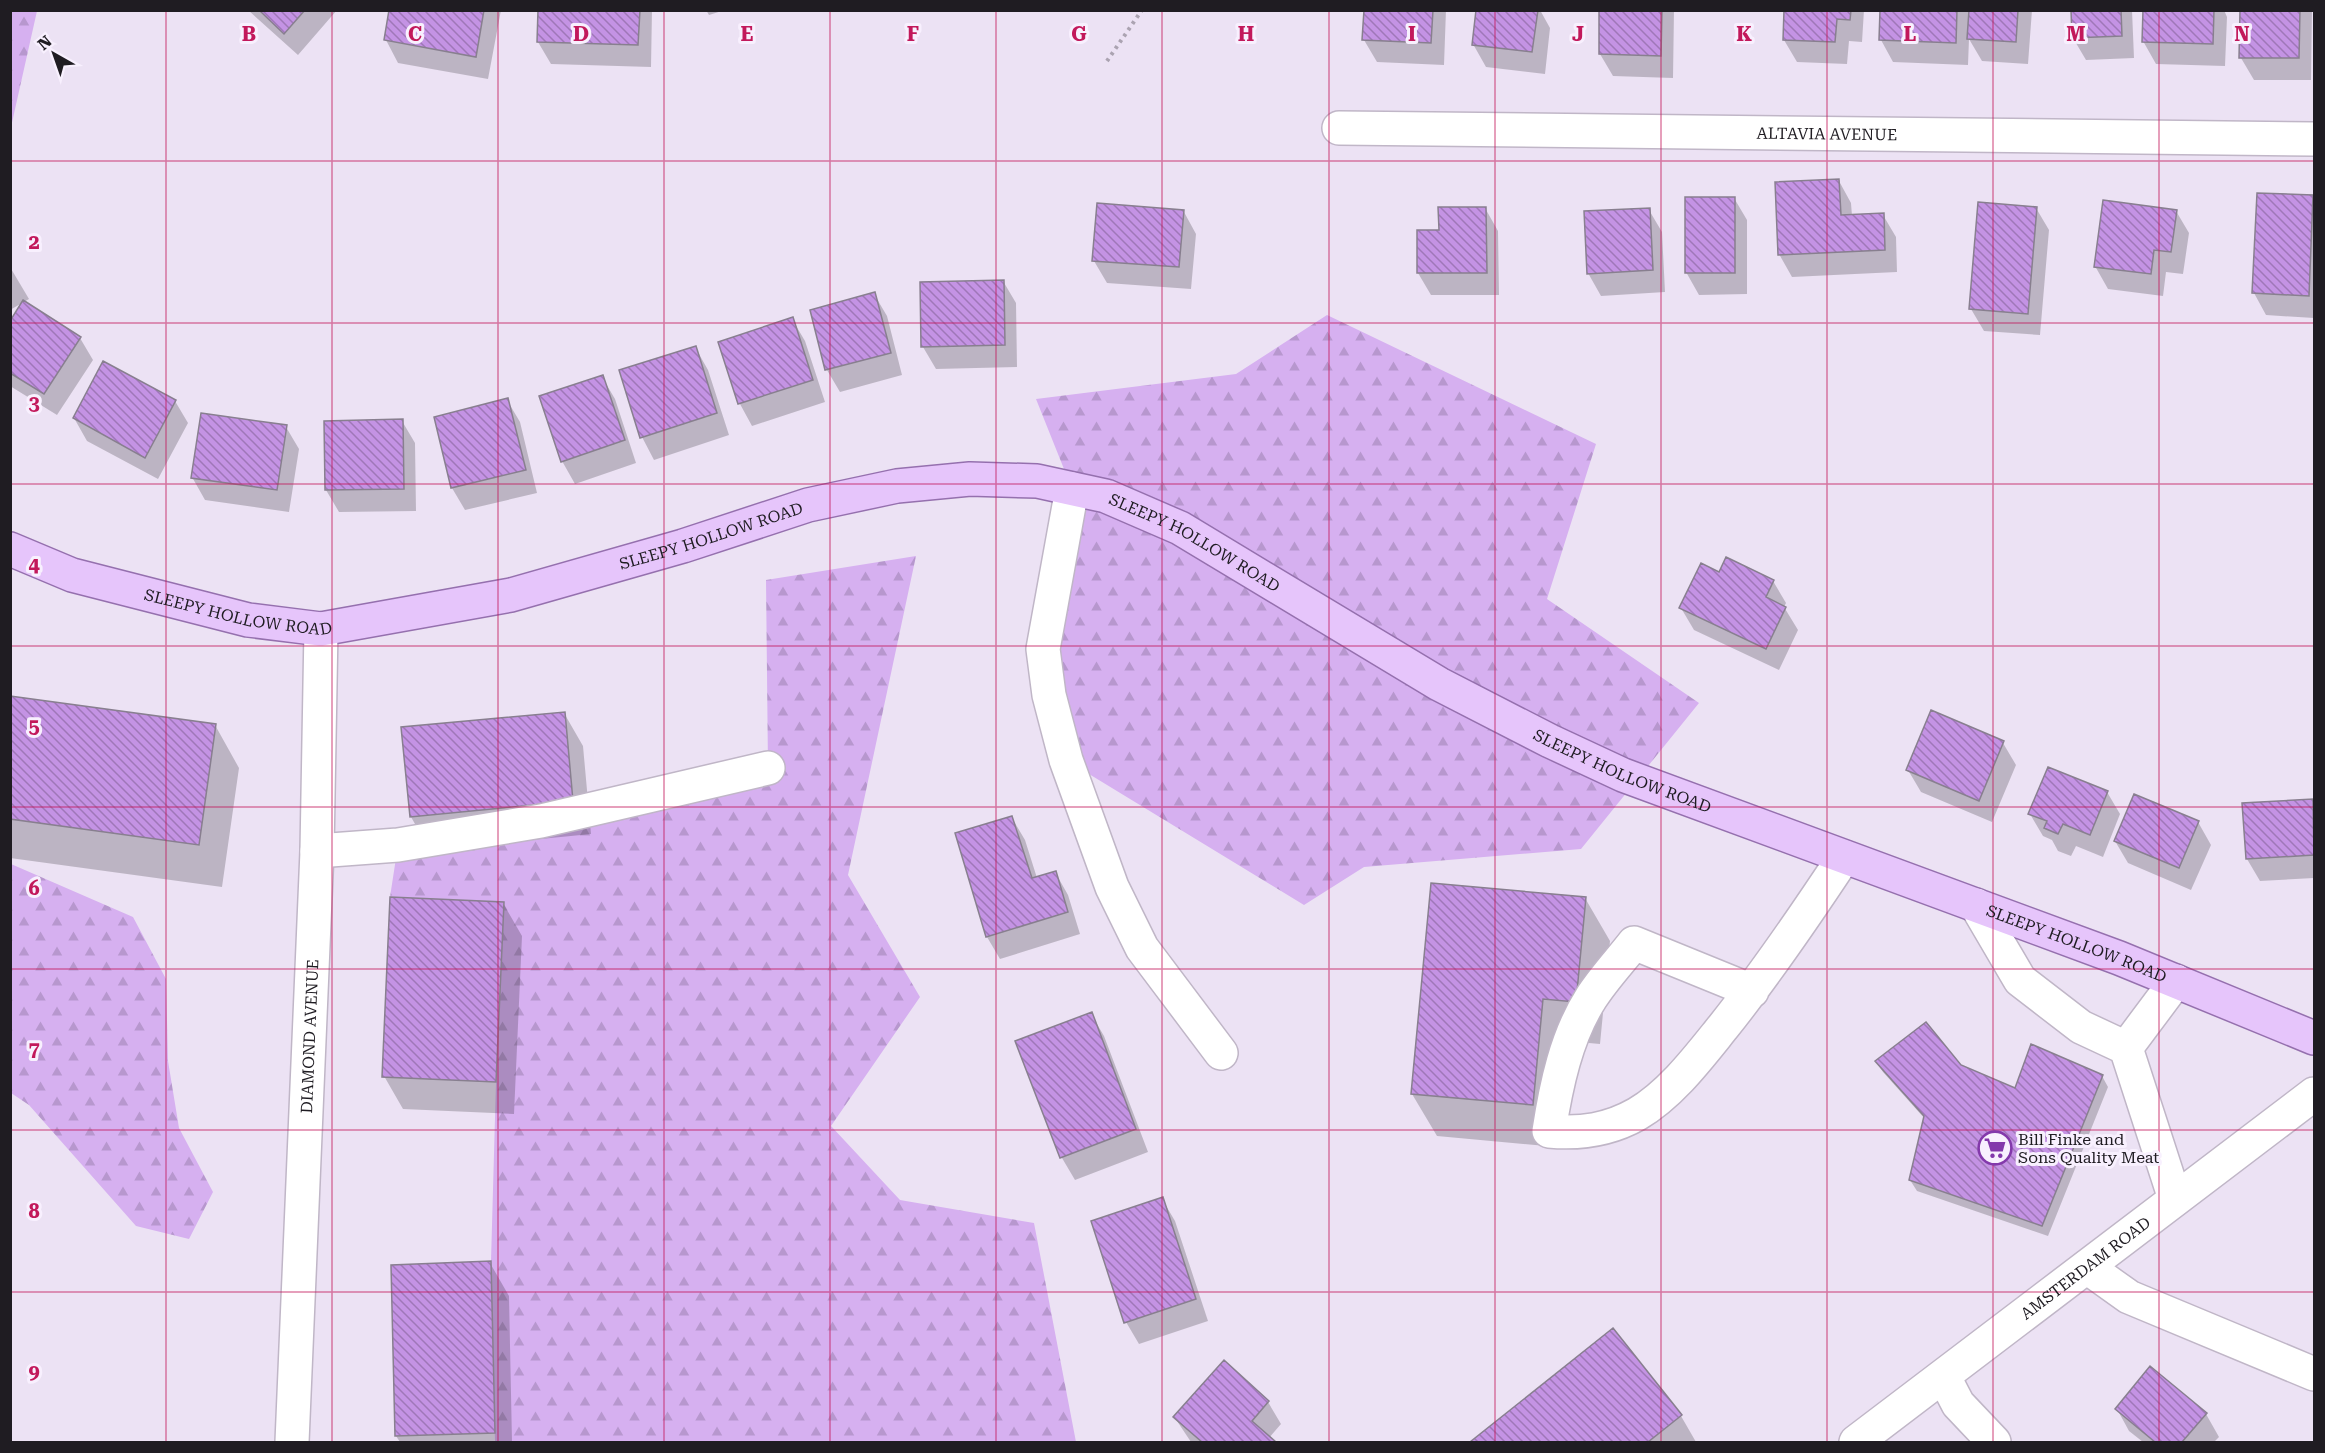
<svg xmlns="http://www.w3.org/2000/svg" width="2325" height="1453" font-family="'Roboto Serif',serif">
<style>
.forest{fill:url(#forest-firs)}
.shadow{fill:#0003}
.building{fill:url(#building-back-hatch);stroke:#887f8f;stroke-width:1.5}
.lines{fill:none;stroke-linecap:round;stroke-linejoin:round}
.minor-casing{stroke:#c0b6c7;stroke-width:36}
.major-casing{stroke:#9570ae;stroke-width:36}
.path{stroke:#aba3b1;stroke-width:4;stroke-dasharray:3 4.5;stroke-linecap:butt}
.minor{stroke:#fff;stroke-width:33}
.major{stroke:#e6c5fb;stroke-width:33}
.grid{fill:none;stroke:#c2185b;stroke-width:1.5;stroke-opacity:0.55}
.labels{text-anchor:middle;stroke-width:6;stroke-linejoin:round;paint-order:stroke}
.street-label{font-size:16px;fill:#1f1c22;stroke:#f8f0fe}
.poi-label{font-size:16px;fill:#1f1c22;stroke:#f8f0fe;text-anchor:start}
.grid-label{font-size:20px;text-anchor:middle;font-weight:bold;fill:#c2185b;stroke:#f8f0fe;stroke-width:6;stroke-linejoin:round;paint-order:stroke}
</style>
<defs>
<pattern id="forest-firs" width="22" height="20" patternUnits="userSpaceOnUse" patternTransform="scale(1.5)"><rect width="22" height="20" fill="#d6b0f0"/><path d="M5 1l3.5 6h-7zM16 11l3.5 6h-7z" fill="#b797ce"/></pattern>
<pattern id="building-back-hatch" width="6" height="6" patternUnits="userSpaceOnUse" patternTransform="scale(1.5)"><rect width="6" height="6" fill="#c493e4"/><path d="M-1 5l2 2M0 0l6 6M5-1l2 2" fill="none" stroke="#9f77b8"/></pattern>
</defs>
<rect width="100%" height="100%" fill="#ece2f4"/>
<path class="forest" d="M11 10 37 11 11 127 10 11Z
M1327 315 1596 444 1547 599 1699 703 1581 849 1364 867 1304 905 1066 760 1049 695 1072 489 1036 399 1236 374Z
M916 556 848 875 920 997 831 1126 900 1200 1034 1223 1076 1442H495L491 1261 496 1082 504 902 390 897 398 845 768 768 766 580Z
M11 864 133 917 166 979 168 1061 179 1128 213 1192 189 1239 136 1226 29 1105 11 1093Z"/>
<path class="shadow" d="M248 10H337L298 55Z
M391 10H501L488 79 398 63 386 40Z
M539 10H652L651 67 551 64 538 42Z
M706 10H725L709 15Z
M1365 10H1446L1444 65 1377 62 1364 40Z
M1478 10H1540L1550 28 1545 74 1486 67 1473 44Z
M1601 10H1674L1673 78 1613 76 1600 54Z
M1786 10H1864L1862 42 1849 41 1847 64 1797 62 1784 40Z
M1882 10H2032L2028 64 1982 61 1969 39 1968 65 1893 62 1881 40Z
M2073 10H2132L2134 58 2086 60 2073 38Z
M2144 10H2224L2227 17 2225 66 2156 64 2143 41Z
M2241 10H2312L2311 80H2254L2241 58Z
M1839 181 1851 203 1852 216 1883 215 1896 237 1897 272 1792 277 1779 254Z
M2258 195 2312 196 2314 201V318L2266 315 2254 293Z
M1734 198 1747 220V294L1699 295 1686 272Z
M1485 208 1498 231 1499 295H1431L1418 273V232H1440Z
M2036 208 2049 230 2040 335 1984 331 1971 309Z
M1649 210 1662 232 1665 292 1601 296 1588 273Z
M2176 211 2189 233 2183 274 2166 272 2163 296 2108 289 2095 266Z
M1184 212 1196 234 1191 289 1107 283 1094 261Z
M10 267 29 299 10 310Z
M1003 281 1016 303 1017 367 936 369 923 347Z
M874 294 887 316 902 375 840 392 827 370 811 311Z
M792 319 805 341 825 402 752 426 740 404 720 342Z
M10 324 80 338 93 360 57 415 10 386Z
M695 347 708 370 729 435 654 460 642 437Z
M602 377 615 399 636 463 575 484 562 461Z
M507 400 520 422 537 493 465 510 452 488 435 418Z
M175 401 188 423 158 479 87 441 74 418Z
M402 421 415 443 416 511 339 512 326 490 325 422Z
M286 427 299 449 289 512 205 500 192 477Z
M1719 574 1773 581 1786 603 1784 607 1798 630 1779 670 1694 630 1681 608Z
M10 698 215 725 239 768 222 887 10 858Z
M564 713 583 746 591 834 430 850 411 817 403 729Z
M2003 743 2016 765 1992 822 1921 792 1908 770Z
M2107 792 2120 814 2103 857 2076 846 2071 856 2058 851 2052 840 2043 836 2030 814Z
M2312 800 2314 805V878L2260 881 2247 859Z
M1012 818 1025 840 1037 878 1055 872 1068 895 1080 934 1000 959 987 937 957 834Z
M2198 822 2211 845 2191 890 2128 863 2115 841Z
M1585 898 1610 941 1600 1044 1567 1041 1557 1147 1437 1136 1412 1094Z
M503 903 522 936 514 1114 403 1109 384 1076Z
M1091 1014 1104 1036 1148 1152 1075 1180 1062 1158 1017 1042Z
M1876 1062 1960 1066 2016 1090 2102 1076 2108 1087 2048 1236 1917 1191 1910 1180 1925 1119 1883 1072Z
M1162 1199 1175 1221 1208 1321 1139 1344 1126 1322Z
M490 1263 509 1296 512 1442H400L396 1436Z
M1612 1330 1681 1416 1696 1442H1472Z
M1268 1402 1281 1424 1269 1438 1274 1442H1191L1175 1418Z
M2117 1409 2206 1414 2219 1437 2214 1442H2143L2129 1431Z"/>
<path class="building" d="M259 10H305L284 34Z
M389 10H484L476 57 384 40Z
M538 10H640L638 45 537 42Z
M1364 10H1433L1431 43 1362 40Z
M1476 10H1538L1532 52 1472 45Z
M1599 10H1662L1661 56 1599 54Z
M1784 10H1851L1850 20 1837 19 1835 42 1783 40Z
M1880 10H1957L1956 43 1879 40Z
M1969 10H2018L2016 42 1967 39Z
M2071 10H2121L2122 36 2072 38Z
M2143 10H2214L2213 44 2142 42Z
M2240 10H2300L2299 58H2239Z
M1839 179 1841 215 1884 213 1885 250 1778 255 1775 182Z
M2257 193 2313 195 2309 296 2252 293Z
M1685 197H1735V273H1685Z
M2103 200 2177 210 2171 252 2154 250 2151 274 2094 267Z
M1978 202 2037 207 2028 314 1969 309Z
M1097 203 1184 210 1179 267 1092 261Z
M1438 207H1486L1487 273H1417V230H1439Z
M1650 208 1653 270 1587 274 1584 211Z
M1004 280 1005 345 921 347 920 282Z
M875 292 891 353 825 370 810 310Z
M23 300 81 337 44 394 10 373V321Z
M793 317 813 380 738 404 718 342Z
M696 346 717 413 640 438 619 370Z
M103 361 176 400 145 458 73 418Z
M603 375 625 440 561 462 539 396Z
M508 398 526 470 451 488 434 417Z
M201 413 287 425 277 490 191 478Z
M403 419 404 489 325 490 324 421Z
M1726 557 1774 580 1766 597 1786 607 1766 649 1679 608 1701 563 1719 572Z
M10 696 216 724 199 845 10 819Z
M1931 710 2004 741 1979 801 1906 770Z
M565 712 573 801 410 817 401 727Z
M2048 767 2108 791 2090 835 2063 824 2058 834 2044 828 2047 821 2028 814Z
M2134 794 2199 821 2179 868 2114 841Z
M2313 799 2314 855 2246 859 2242 803Z
M1012 816 1032 878 1056 871 1068 912 986 937 955 833Z
M1431 883 1586 897 1576 1002 1543 999 1533 1105 1411 1094Z
M390 897 504 902 496 1082 382 1077Z
M1092 1012 1136 1129 1060 1158 1015 1041Z
M1926 1022 1961 1065 2015 1088 2031 1044 2103 1075 2042 1226 1909 1180 1924 1116 1875 1061Z
M1163 1197 1196 1299 1124 1323 1091 1221Z
M491 1261 495 1433 395 1436 391 1265Z
M1613 1328 1682 1415 1648 1442H1470Z
M1224 1360 1269 1401 1252 1421 1276 1442H1202L1173 1417Z
M2150 1366 2207 1413 2182 1442H2155L2115 1409Z"/>
<g class="lines">
<defs>
<g id="minor">
<path id="s1" d="M1339 128 2314 139"/>
<path d="M1072 489 1043 649 1049 695 1066 760 1112 887 1142 948 1221 1053"/>
<path d="M317 851 398 845 541 821 768 768"/>
<path d="M1976 905 2020 980 2081 1027 2126 1048 2175 1199"/>
<path d="M1752 991 1634 943C1620 961 1603 979 1591 998 1566 1037 1556 1086 1549 1131 1581 1134 1609 1130 1637 1114 1671 1094 1698 1058 1723 1027 1767 972 1805 916 1844 857"/>
<path d="M2126 1048 2176 981"/>
<path d="M2087 1267 2129 1297 2314 1374"/>
<path d="M1944 1377 1958 1404 1994 1442"/>
<path id="s2" d="M292 1442 317 851 321 629"/>
<path id="s3" d="M1856 1442 2314 1094"/>
</g>
<g id="major">
<path id="s4" d="M10 549 72 575 248 620 321 629 511 595 683 546 808 505 897 486 970 479 1037 481 1106 496 1180 528 1439 684 1550 741 1623 775 2119 958 2314 1038"/>
</g>
</defs>
<use href="#minor" class="minor-casing"/>
<use href="#major" class="major-casing"/>
<path class="path" d="M1107 61 1142 10"/>
<use href="#minor" class="minor"/>
<use href="#major" class="major"/>
</g>
<path class="grid" d="M166 10V1442M332 10V1442M498 10V1442M664 10V1442M830 10V1442M996 10V1442M1162 10V1442M1329 10V1442M1495 10V1442M1661 10V1442M1827 10V1442M1993 10V1442M2159 10V1442M10 161H2314M10 323H2314M10 484H2314M10 646H2314M10 807H2314M10 969H2314M10 1130H2314M10 1292H2314"/>
<defs>
<symbol id="supermarket-ring" viewBox="-11 -11 22 22"><circle r="9.5" fill="#f8f0fe" stroke="#8339ab" stroke-width="1.5"/><path d="M-6-5.5h2.5l.6 2H6L4.5 2H-2.5L-4.4-4H-6ZM-1.5 3.2a1.3 1.3 0 1 0 .1 0ZM3 3.2a1.3 1.3 0 1 0 .1 0Z" fill="#8339ab"/></symbol>
</defs>
<g fill-rule="evenodd">
<use href="#supermarket-ring" x="1976" y="1129" width="38" height="38"/>
</g>
<g class="labels">
<g class="street-label">
<text dy="6" stroke="none"><textPath href="#s1" startOffset="488">ALTAVIA AVENUE</textPath></text>
<text dy="6" stroke="none"><textPath href="#s4" startOffset="724">SLEEPY HOLLOW ROAD</textPath></text>
<text dy="6" stroke="none"><textPath href="#s4" startOffset="1228">SLEEPY HOLLOW ROAD</textPath></text>
<text dy="6" stroke="none"><textPath href="#s4" startOffset="238">SLEEPY HOLLOW ROAD</textPath></text>
<text dy="6" stroke="none"><textPath href="#s4" startOffset="1714">SLEEPY HOLLOW ROAD</textPath></text>
<text dy="6" stroke="none"><textPath href="#s4" startOffset="2200">SLEEPY HOLLOW ROAD</textPath></text>
<text dy="6" stroke="none"><textPath href="#s2" startOffset="406">DIAMOND AVENUE</textPath></text>
<text dy="6" stroke="none"><textPath href="#s3" startOffset="288">AMSTERDAM ROAD</textPath></text>
</g>
<g class="poi-label">
<text x="2018" y="1145">Bill Finke and<tspan x="2018" dy="18">Sons Quality Meat</tspan></text>
</g>
</g>
<g class="grid-label">
<text x="249" y="41">B</text>
<text x="415" y="41">C</text>
<text x="581" y="41">D</text>
<text x="747" y="41">E</text>
<text x="913" y="41">F</text>
<text x="1079" y="41">G</text>
<text x="1246" y="41">H</text>
<text x="1412" y="41">I</text>
<text x="1578" y="41">J</text>
<text x="1744" y="41">K</text>
<text x="1910" y="41">L</text>
<text x="2076" y="41">M</text>
<text x="2242" y="41">N</text>
<text x="34" y="249">2</text>
<text x="34" y="410">3</text>
<text x="34" y="572">4</text>
<text x="34" y="733">5</text>
<text x="34" y="895">6</text>
<text x="34" y="1056">7</text>
<text x="34" y="1218">8</text>
<text x="34" y="1379">9</text>
</g>
<rect width="2325" height="1453" fill="none" stroke="#1f1c22" stroke-width="24"/>
<g transform="translate(54 54) rotate(320)" stroke="#f8f0fe" stroke-width="4.5" paint-order="stroke">
<path d="M0-4.5L10 22L0 15L-10 22Z" fill="#1f1c22"/>
<text y="-9" font-size="16" font-weight="bold" text-anchor="middle" fill="#1f1c22">N</text>
</g>
</svg>
